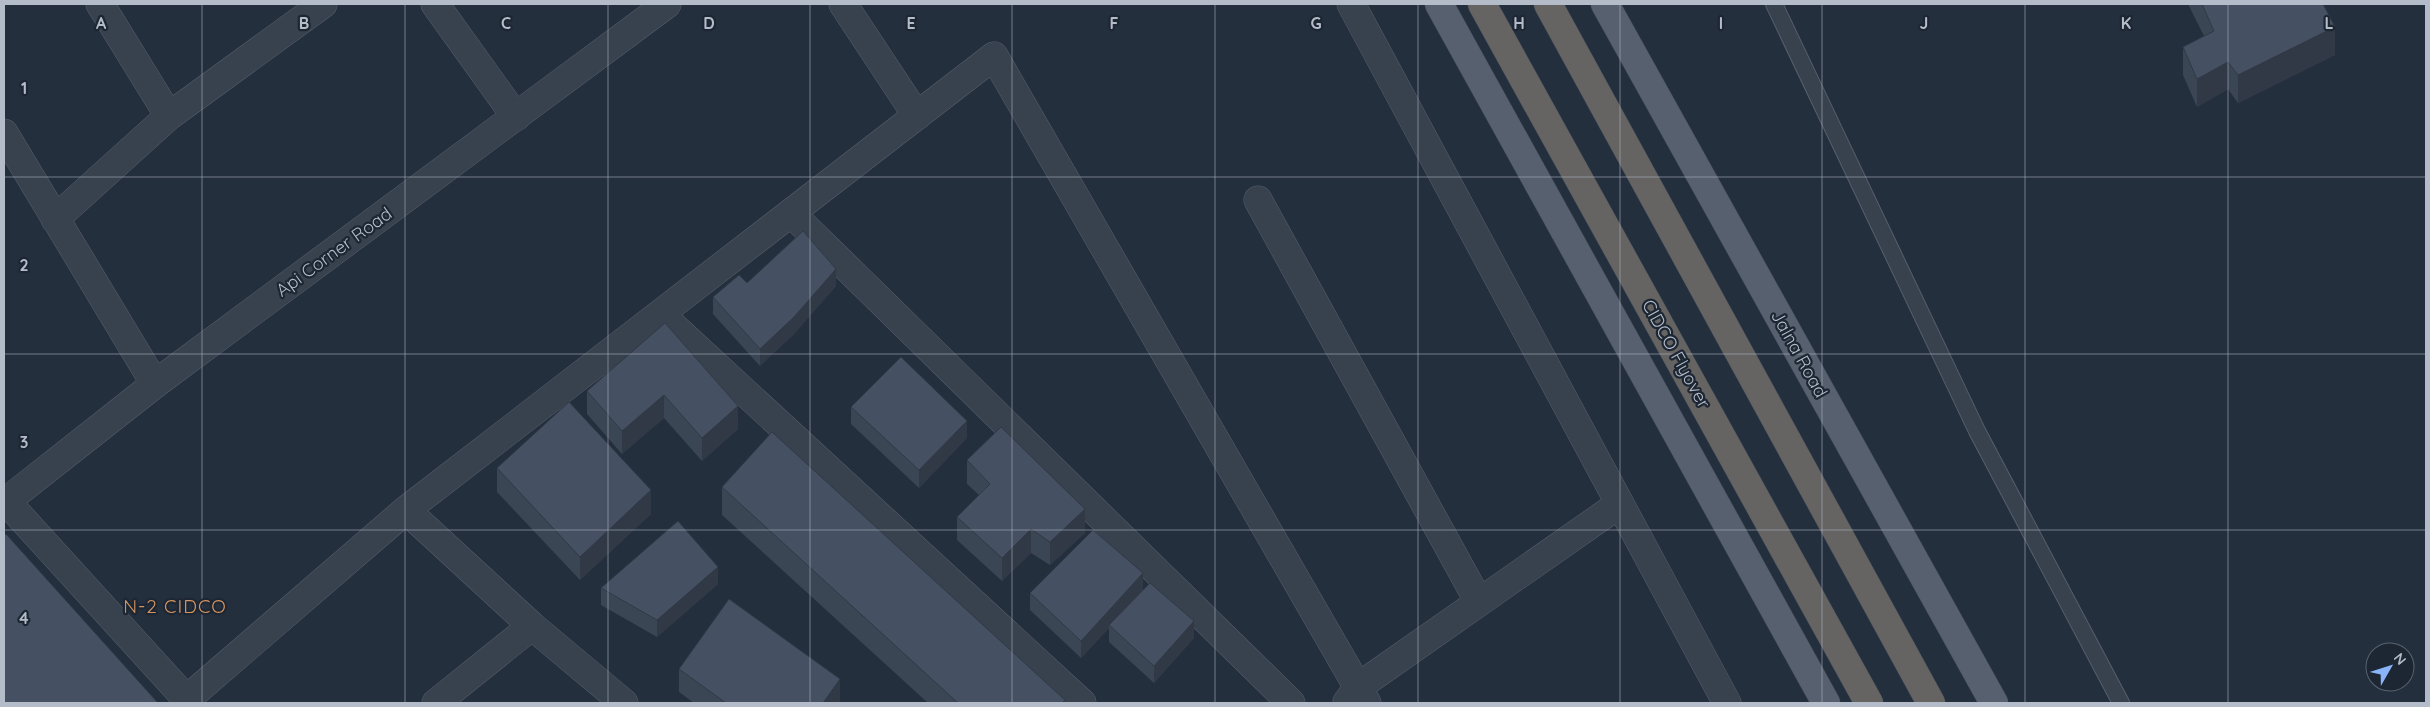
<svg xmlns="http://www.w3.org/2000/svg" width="2430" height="707" font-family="Quicksand,sans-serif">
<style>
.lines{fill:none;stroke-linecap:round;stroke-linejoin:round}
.service-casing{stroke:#565f6c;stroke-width:18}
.minor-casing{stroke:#565f6c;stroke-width:29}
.tertiary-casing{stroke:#565f6c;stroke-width:29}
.primary-casing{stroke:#414a57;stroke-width:29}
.trunk-casing{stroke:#434c59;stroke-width:29}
.service{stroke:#38414e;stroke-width:16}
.minor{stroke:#38414e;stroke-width:28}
.tertiary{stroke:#38414e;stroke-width:28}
.primary{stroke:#56606e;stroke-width:28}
.trunk{stroke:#656462;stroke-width:28}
.wall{fill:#3b4654}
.shaded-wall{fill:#303945}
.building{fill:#455162;stroke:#303945}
.grid{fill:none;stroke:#b4bcc9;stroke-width:1;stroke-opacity:0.55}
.labels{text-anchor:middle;stroke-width:4.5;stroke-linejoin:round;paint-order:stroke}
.street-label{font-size:18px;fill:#b4bcc9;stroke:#1d2633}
.neighbourhood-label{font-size:19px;letter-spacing:1px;fill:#d59563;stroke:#1d2633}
.grid-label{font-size:16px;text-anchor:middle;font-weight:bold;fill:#b4bcc9;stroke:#1d2633;stroke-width:4.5;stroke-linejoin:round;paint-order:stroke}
</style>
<rect width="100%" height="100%" fill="#242f3e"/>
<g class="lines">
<defs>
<path id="service" d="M1774 4 1977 431 2121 703"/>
<path id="minor" d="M100 4 169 116
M435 4 516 117
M843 4 917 116
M1351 4 1727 703
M4 133 155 384
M1258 200 1479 602
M791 213 1291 703
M55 219 169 116 323 4
M660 314 1082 703
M6 501 190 703
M406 510 532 626 624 703
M187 699 406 510 994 56 1367 703
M1347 702 1358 687 1618 505
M436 703 532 626"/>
<path id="tertiary" d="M4 503 155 384 667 4"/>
<path id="primary" d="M1439 4 1826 703
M1605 4 1994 703"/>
<path id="trunk" d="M1482 4 1869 703
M1548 4 1931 703"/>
</defs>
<use href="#service" class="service-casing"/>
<use href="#minor" class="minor-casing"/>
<use href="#tertiary" class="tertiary-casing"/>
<use href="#primary" class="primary-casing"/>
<use href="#trunk" class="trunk-casing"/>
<use href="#service" class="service"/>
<use href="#minor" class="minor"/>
<use href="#tertiary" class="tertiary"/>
<use href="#primary" class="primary"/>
<use href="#trunk" class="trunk"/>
</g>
<path class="wall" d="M2188 4H2323L2335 55 2238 103 2228 89 2197 107 2183 75V47L2204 36Z
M747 283 836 286 794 334 760 366 713 314V297Z
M665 323 738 429 702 461 664 418 622 454 587 414V391Z
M851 407 967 438 919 488 851 424Z
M967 460 1085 533 1050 565 1031 553 1002 581 957 540V517L979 495 967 484Z
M497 468 651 514 580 580 497 492Z
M722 487 1065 703H928L722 515Z
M718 584 657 637 601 605V588Z
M1143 590 1194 638 1154 683 1109 642V628L1081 658 1030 610V593Z
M679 669 840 703H694L679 692Z"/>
<path class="shaded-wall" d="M2335 27V55L2238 103V75Z
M2228 62V89L2197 107V79Z
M836 269V286L794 334 760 366V349Z
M664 395V418L622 454V431Z
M738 406V429L702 461V438Z
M967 421V438L919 488V470Z
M651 490V514L580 580V557Z
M1085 509V533L1050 565V542Z
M1031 529V553L1002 581V558Z
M718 567V584L657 637V620Z
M1143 573V590L1109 625V628L1081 658V641Z
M1194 621V638L1154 683V666Z
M840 679V703H823Z"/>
<path class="building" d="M2202 4H2323L2335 27 2238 75 2228 62 2197 79 2183 47 2214 31Z
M803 231 836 269 794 317 760 349 713 297 739 275 747 283Z
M665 323 738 406 702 438 664 395 622 431 587 391Z
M901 357 967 421 919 470 851 407Z
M569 402 651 490 580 557 497 468Z
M1001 427 1085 509 1050 542 1031 529 1002 558 957 517 990 484 967 460Z
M772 432 1065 700 1062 703H958L722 487Z
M678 521 718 567 657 620 601 588Z
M1093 530 1143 573 1081 641 1030 593Z
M6 534 158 703H4V536Z
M1150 583 1194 621 1154 666 1109 625Z
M729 599 840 679 823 703H726L679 669Z"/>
<path class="grid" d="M202 4V703M405 4V703M608 4V703M810 4V703M1012 4V703M1215 4V703M1418 4V703M1620 4V703M1822 4V703M2025 4V703M2228 4V703M4 177H2426M4 354H2426M4 530H2426"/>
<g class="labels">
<g class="street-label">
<text transform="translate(334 252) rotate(-36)" y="6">Api Corner Road</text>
<text transform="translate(1676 354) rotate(61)" y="6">CIDCO Flyover</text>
<text transform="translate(1799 354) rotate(61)" y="6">Jalna Road</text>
</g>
<g class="neighbourhood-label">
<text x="175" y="613">N-2 CIDCO</text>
</g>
</g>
<g class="grid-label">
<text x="101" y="29">A</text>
<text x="304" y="29">B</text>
<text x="506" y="29">C</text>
<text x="709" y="29">D</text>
<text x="911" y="29">E</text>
<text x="1114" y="29">F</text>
<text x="1316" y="29">G</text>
<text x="1519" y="29">H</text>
<text x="1721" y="29">I</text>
<text x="1924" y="29">J</text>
<text x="2126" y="29">K</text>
<text x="2329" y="29">L</text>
<text x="24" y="94">1</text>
<text x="24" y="271">2</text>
<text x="24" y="448">3</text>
<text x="24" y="624">4</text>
</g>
<rect width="2430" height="707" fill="none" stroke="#b4bcc9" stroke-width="10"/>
<g transform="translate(2390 667) rotate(51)"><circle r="24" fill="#1d2633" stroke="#59626f"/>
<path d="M0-4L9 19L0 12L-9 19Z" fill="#8ab4f8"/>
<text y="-8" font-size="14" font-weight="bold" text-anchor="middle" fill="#b4bcc9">N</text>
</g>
</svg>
